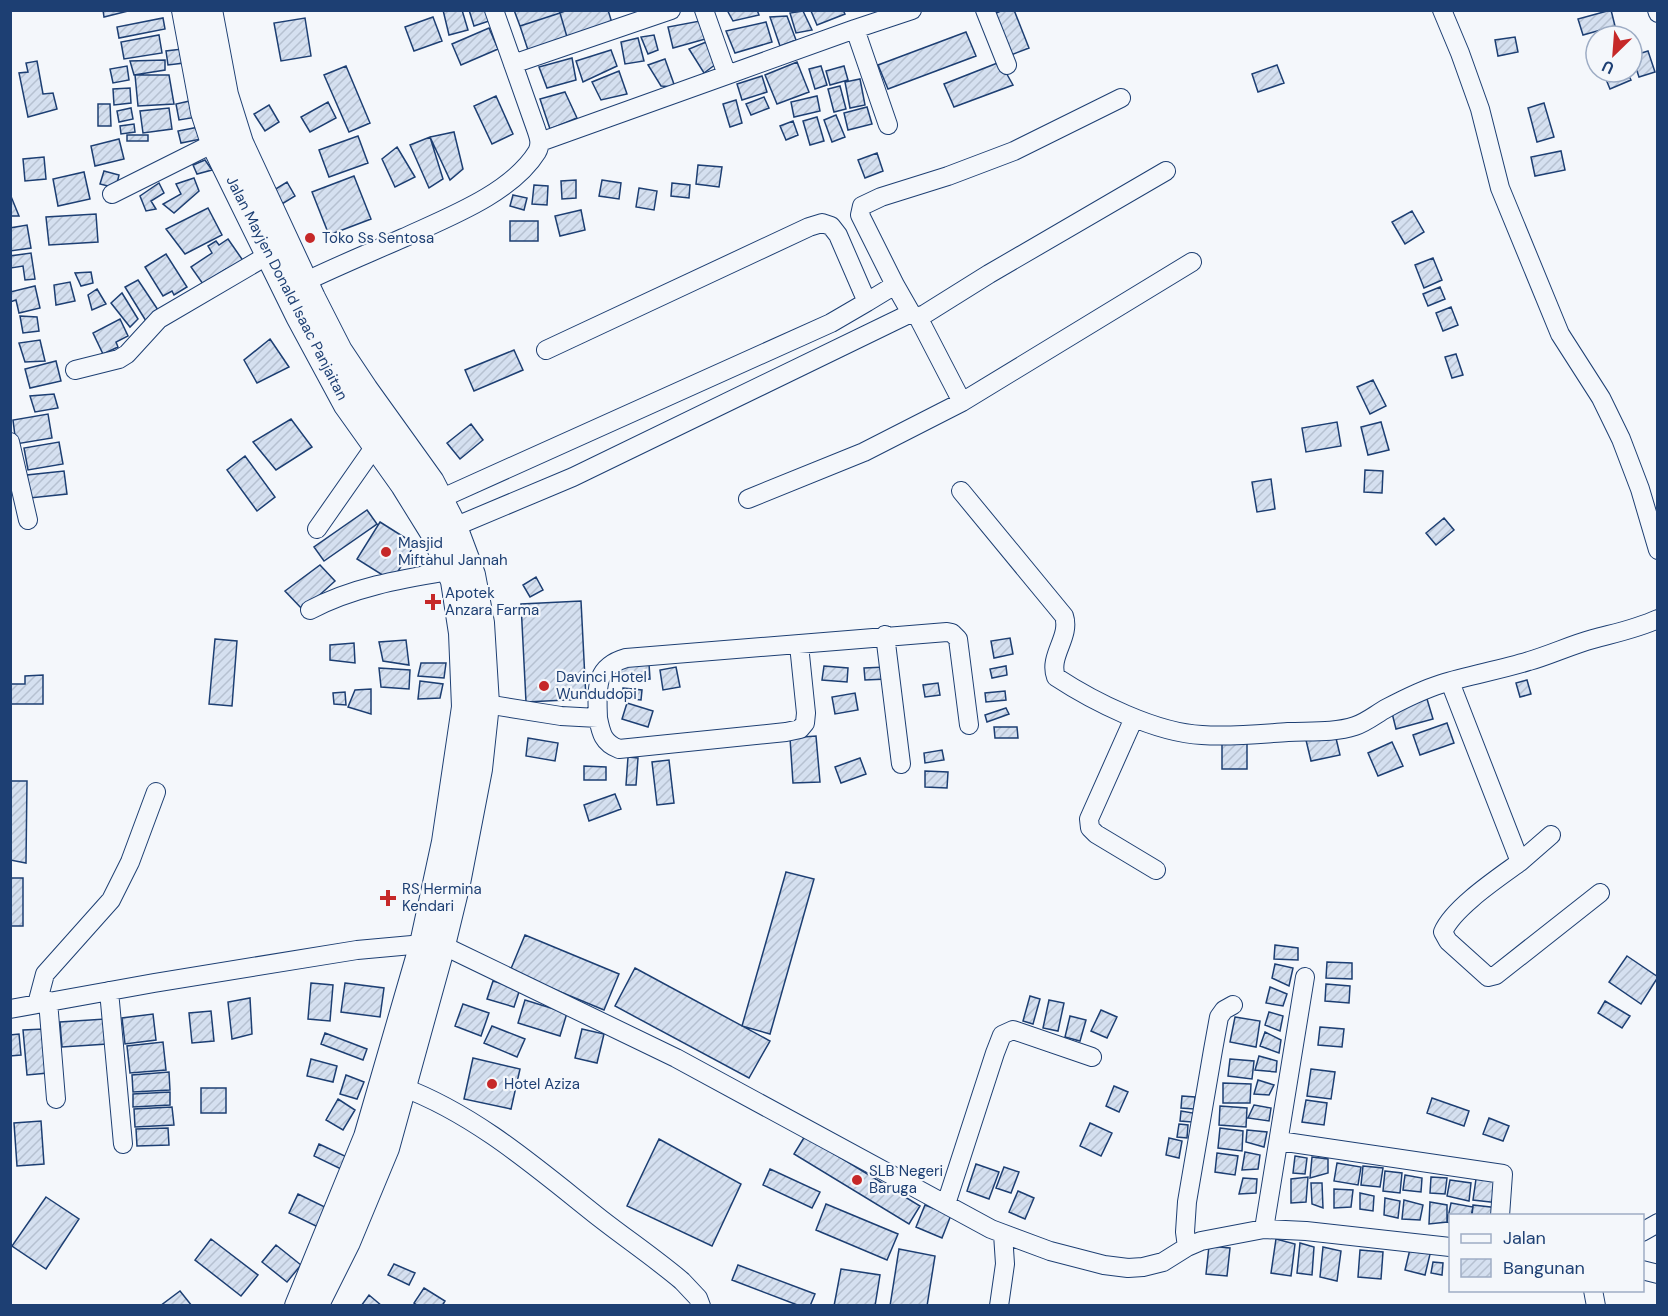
<svg xmlns="http://www.w3.org/2000/svg" width="1668" height="1316" font-family="'DM Sans',sans-serif">
<style>
.building{fill:url(#building-hatch);stroke:#1d3f73;stroke-width:1.5}
.lines{fill:none;stroke-linecap:round;stroke-linejoin:round}
.minor-casing{stroke:#1d3f73;stroke-width:20}
.highway-casing{stroke:#1d3f73;stroke-width:28}
.minor{stroke:#f4f7fb;stroke-width:18}
.highway{stroke:#f4f7fb;stroke-width:26}
.poi-dot{fill:#c62828;stroke:#f4f7fb;stroke-width:2}
.labels{text-anchor:middle;stroke-width:4.5;stroke-linejoin:round;paint-order:stroke}
.poi-label{font-size:15px;fill:#1d3f73;stroke:#f4f7fb;text-anchor:start}
.street-label{font-size:15px;fill:#1d3f73;stroke:#f4f7fb}
</style>
<defs>
<pattern id="building-hatch" width="6" height="6" patternUnits="userSpaceOnUse" patternTransform="scale(1.5)"><rect width="6" height="6" fill="#d5e0f0"/><path d="M-1 1l2-2M0 6l6-6M5 7l2-2" fill="none" stroke="#b6c1d1"/></pattern>
</defs>
<rect width="100%" height="100%" fill="#f4f7fb"/>
<path class="building" d="M103 10H132L104 17Z
M443 10H462L468 30 449 35Z
M469 10H486L489 21 474 26Z
M514 10H559L560 13 520 26Z
M567 10H608L612 23 567 37 560 13Z
M727 10H757L759 15 733 21Z
M843 10 845 14 817 25 811 11Z
M1003 10H1014L1029 48 1011 55 994 14Z
M1611 10 1615 26 1583 35 1578 19Z
M803 11 812 30 796 33 790 13Z
M560 13 567 37 528 50 520 26Z
M787 16 796 40 780 46 770 17Z
M433 17 442 41 414 51 405 27Z
M163 18 165 29 119 38 117 27Z
M305 18 311 56 281 61 274 23Z
M705 20 709 38 673 48 668 27Z
M766 22 772 42 735 53 726 31Z
M489 28 498 49 461 65 452 44Z
M966 32 976 56 888 89 878 65Z
M159 35 162 53 124 59 121 42Z
M654 35 658 50 648 54 641 37Z
M1515 37 1518 52 1498 56 1495 40Z
M638 38 644 61 625 64 621 42Z
M706 42 716 64 704 73 689 49Z
M182 49 184 63 168 65 166 51Z
M611 50 617 66 583 82 576 61Z
M1648 51 1655 72 1639 77 1632 56Z
M572 58 576 80 547 88 539 67Z
M665 59 675 87 661 86 648 65Z
M165 60V70L134 75 130 61Z
M37 61 43 94 53 93 57 109 28 117 19 73 28 72 26 63Z
M797 62 809 92 777 104 765 75Z
M1000 62 1013 85 954 107 944 84Z
M1277 65 1284 83 1258 92 1252 74Z
M127 66 129 80 113 83 110 69Z
M346 66 370 123 349 132 324 75Z
M821 66 827 85 815 89 809 69Z
M844 66 848 80 830 85 826 71Z
M619 71 627 94 601 100 592 82Z
M1603 72H1627L1631 80 1610 89Z
M135 75H169L174 104 138 106Z
M762 76 767 92 742 100 737 84Z
M860 79 865 105 850 108 845 82Z
M840 86 846 109 834 112 828 89Z
M130 88 131 103 114 105 113 89Z
M565 92 577 118 550 129 540 99Z
M496 96 513 134 492 144 474 106Z
M817 96 820 111 794 117 791 102Z
M764 97 769 108 751 115 746 104Z
M194 100 197 117 179 120 176 104Z
M736 100 742 123 730 127 723 104Z
M328 102 336 118 310 132 301 117Z
M1544 103 1554 137 1537 142 1528 108Z
M98 104H110L111 126H98Z
M269 105 279 122 265 131 254 114Z
M867 107 872 124 848 130 844 113Z
M131 108 133 119 119 122 117 111Z
M169 108 172 129 143 133 140 111Z
M836 115 845 137 832 142 824 120Z
M817 117 824 141 810 145 803 121Z
M793 121 798 135 786 140 780 126Z
M134 124 135 132 121 134 120 126Z
M199 127 201 139 181 143 178 131Z
M454 132 463 169 450 180 430 137Z
M127 135H148V141H127Z
M358 136 368 163 329 177 319 150Z
M430 137 443 179 429 188 410 145Z
M119 139 124 159 95 166 91 146Z
M397 147 415 177 395 187 382 159Z
M1561 151 1565 170 1535 176 1531 157Z
M877 153 883 171 865 178 858 160Z
M44 157 46 179 25 181 23 159Z
M205 160 212 170 197 174 193 165Z
M698 165 722 167 719 187 696 184Z
M104 171 119 175 116 188 100 184Z
M84 172 90 199 58 206 53 179Z
M354 176 371 219 329 235 312 192Z
M194 178 199 191 174 213 163 204 181 194 176 184Z
M576 180V198L562 199 561 181Z
M602 180 621 183 619 199 599 196Z
M287 182 295 196 282 204 274 190Z
M159 183 164 193 151 201 156 209 146 211 140 196Z
M672 183 690 185 689 198 671 196Z
M534 185 548 186 547 205 532 204Z
M639 188 657 191 654 210 636 207Z
M10 194 19 216H10Z
M513 195 527 198 524 210 510 206Z
M208 208 222 235 185 254 166 229Z
M581 210 585 230 560 236 555 216Z
M1412 211 1424 232 1405 244 1392 222Z
M96 214 98 242 49 245 46 217Z
M510 221H538V241H510Z
M27 225 31 248 10 251V228Z
M228 239 244 262 228 273 226 269 203 284 191 267 212 253 208 246 216 241 219 245Z
M31 253 35 279 25 280 23 266 11 268 10 256Z
M166 254 187 287 174 295 172 291 163 296 145 267Z
M1433 258 1442 280 1424 288 1415 265Z
M91 272 93 283 81 286 75 273Z
M138 280 158 310 146 321 125 287Z
M70 282 75 301 56 305 54 285Z
M35 286 40 308 19 313 16 300 10 302V292Z
M1440 287 1445 299 1428 306 1423 294Z
M97 289 106 304 92 310 88 295Z
M122 293 138 319 130 327 111 303Z
M1451 307 1458 325 1443 331 1436 313Z
M20 316 37 317 39 331 23 333Z
M120 319 128 336 116 342 118 347 103 354 93 333Z
M270 339 289 367 257 383 244 360Z
M40 340 45 361 25 362 19 343Z
M514 350 523 370 474 391 465 370Z
M1456 354 1463 375 1452 378 1445 357Z
M56 361 61 381 30 388 25 369Z
M1373 380 1386 406 1370 414 1357 387Z
M54 394 58 408 35 412 30 396Z
M48 414 52 438 16 444 13 420Z
M291 419 312 447 276 470 253 442Z
M1337 422 1341 446 1306 452 1302 428Z
M1381 422 1389 450 1368 455 1361 427Z
M471 424 483 440 460 459 447 443Z
M59 442 63 464 28 470 24 448Z
M245 456 275 497 257 511 227 470Z
M1365 470 1383 471 1382 493 1364 492Z
M64 471 67 494 30 498 27 475Z
M1271 479 1275 509 1257 512 1252 482Z
M367 510 377 524 324 561 314 547Z
M1444 518 1454 530 1436 545 1426 533Z
M380 522 415 544 392 581 357 559Z
M320 565 335 581 303 610 285 591Z
M536 577 543 590 530 597 523 585Z
M581 601 586 699 526 702 521 604Z
M1010 638 1013 654 994 658 991 641Z
M215 639 237 641 232 706 209 704Z
M406 640 409 665 383 661 379 642Z
M354 643 355 663 330 660V645Z
M421 663H446L444 678 418 676Z
M649 664 650 679 622 681 621 666Z
M824 666 848 668 847 682 822 680Z
M1006 666 1007 675 992 678 990 669Z
M676 667 680 687 663 690 660 670Z
M886 667 887 679 865 680 864 668Z
M379 668 410 670 409 689 381 687Z
M43 675V704H10V684H25V676Z
M1527 680 1531 694 1520 697 1516 683Z
M420 681 443 684 440 698 418 699Z
M938 683 940 695 925 697 923 685Z
M623 688 642 690 641 700 622 698Z
M371 689V714L348 707 355 690Z
M1005 691 1006 700 986 702 985 693Z
M345 692 346 705 334 704 333 693Z
M855 693 858 710 835 714 832 697Z
M1427 699 1433 719 1396 729 1391 709Z
M627 703 653 711 648 727 622 719Z
M1006 708 1009 714 987 722 985 715Z
M1447 723 1454 743 1420 755 1413 735Z
M994 727H1017L1018 738H995Z
M1335 734 1340 755 1311 761 1306 740Z
M816 736 820 782 793 783 790 738Z
M528 738 558 743 555 761 526 756Z
M1247 742V769H1222V743Z
M1392 742 1403 766 1378 776 1368 753Z
M942 750 944 760 925 763 924 753Z
M628 757 638 758 636 785H626Z
M860 758 866 774 841 783 835 767Z
M669 760 674 803 657 805 652 762Z
M584 766 606 767V780H584Z
M925 771 948 772 947 788 925 787Z
M10 781H27L26 863 10 860Z
M615 794 621 809 589 821 584 805Z
M786 872 814 879 770 1034 742 1026Z
M10 878H23V926H10Z
M525 935 619 974 604 1010 510 971Z
M1275 945 1298 948V960L1274 959Z
M1627 956 1658 977 1641 1004 1609 982Z
M1327 962 1352 963V979L1326 978Z
M1275 964 1293 968 1289 986 1272 978Z
M635 968 770 1041 749 1078 615 1006Z
M493 981 520 989 514 1007 487 999Z
M311 983 333 985 330 1021 308 1019Z
M345 983 384 988 380 1017 341 1012Z
M1326 984 1350 986 1349 1003 1325 1001Z
M1270 987 1287 994 1283 1006 1266 1003Z
M1030 996 1040 999 1033 1024 1023 1021Z
M250 998 252 1034 232 1039 228 1002Z
M525 1000 567 1013 560 1036 518 1023Z
M1049 1000 1064 1003 1058 1031 1043 1028Z
M1605 1001 1630 1016 1622 1028 1598 1013Z
M463 1004 489 1013 481 1036 455 1026Z
M1101 1010 1117 1017 1107 1038 1091 1031Z
M211 1011 214 1041 192 1043 189 1013Z
M1269 1012 1283 1016 1280 1031 1265 1025Z
M153 1014 156 1040 125 1044 122 1018Z
M1070 1016 1086 1020 1080 1041 1065 1037Z
M1235 1017 1260 1021 1256 1047 1230 1042Z
M105 1019 107 1044 62 1047 60 1022Z
M492 1026 525 1039 517 1057 484 1043Z
M1320 1027 1344 1029 1342 1047 1318 1045Z
M44 1029 48 1073 27 1075 23 1030Z
M582 1029 604 1034 597 1063 575 1058Z
M1265 1032 1281 1040 1279 1053 1260 1046Z
M325 1033 367 1049 363 1060 321 1044Z
M19 1034 21 1055 10 1056V1035Z
M163 1042 166 1070 130 1073 127 1046Z
M1259 1056 1277 1061 1276 1072 1255 1070Z
M473 1058 520 1069 511 1109 464 1099Z
M311 1059 337 1066 333 1082 307 1076Z
M1230 1059 1254 1061 1252 1079 1228 1076Z
M1311 1069 1335 1072 1331 1099 1307 1096Z
M169 1072 170 1090 133 1092 132 1075Z
M346 1075 364 1082 357 1099 340 1094Z
M1258 1080 1274 1085 1269 1095 1254 1094Z
M1223 1083 1251 1084 1250 1103H1223Z
M1114 1086 1128 1092 1119 1112 1106 1106Z
M201 1088H226V1113H201Z
M170 1092V1105L133 1107V1094Z
M1182 1096 1195 1097 1194 1109 1181 1108Z
M1432 1098 1469 1111 1464 1126 1427 1113Z
M338 1099 355 1110 343 1130 326 1120Z
M1306 1100 1327 1103 1324 1125 1302 1122Z
M1254 1105 1271 1108 1269 1121 1248 1118Z
M1220 1106 1247 1108 1246 1127 1219 1125Z
M172 1107 174 1125 135 1127 134 1109Z
M1181 1111 1193 1113 1192 1122 1180 1121Z
M1489 1118 1509 1126 1503 1141 1483 1134Z
M41 1121 44 1164 17 1166 14 1123Z
M1090 1123 1112 1133 1101 1156 1080 1146Z
M1179 1124 1188 1125 1187 1138 1177 1137Z
M168 1128 169 1145 137 1146 136 1129Z
M1220 1128 1243 1131 1242 1151 1218 1148Z
M1247 1130 1267 1132 1264 1147 1246 1142Z
M805 1136 920 1206 909 1224 794 1154Z
M1169 1138 1182 1141 1179 1158 1166 1155Z
M659 1139 741 1184 712 1246 627 1206Z
M319 1144 347 1157 341 1169 314 1156Z
M1245 1152 1260 1155 1258 1169 1242 1170Z
M1217 1153 1238 1156 1235 1175 1215 1172Z
M1295 1156 1307 1158 1305 1174 1293 1173Z
M1312 1157 1328 1159V1173L1310 1178Z
M1337 1163 1361 1167 1358 1185 1334 1181Z
M976 1164 999 1172 989 1199 967 1191Z
M1363 1166 1383 1168 1380 1187 1361 1185Z
M1004 1167 1019 1172 1011 1193 996 1188Z
M770 1169 820 1192 812 1208 763 1185Z
M1385 1171 1402 1173 1400 1193 1383 1191Z
M1405 1175 1422 1178 1421 1192 1403 1190Z
M1308 1177 1306 1202 1291 1203V1179Z
M1431 1177 1447 1178 1445 1194 1430 1193Z
M1243 1178 1257 1179 1256 1193 1239 1194Z
M1476 1179 1501 1182 1499 1203 1473 1200Z
M1450 1180 1471 1183 1469 1201 1447 1196Z
M1311 1183H1322L1323 1208 1312 1204Z
M1334 1189 1353 1190 1351 1207 1334 1208Z
M1018 1191 1034 1198 1025 1219 1009 1212Z
M1360 1193 1374 1196 1373 1211 1360 1209Z
M298 1194 329 1209 320 1228 289 1213Z
M46 1197 79 1219 46 1269 12 1246Z
M1385 1198 1400 1201 1398 1218 1384 1215Z
M1404 1200 1423 1205 1420 1220 1402 1219Z
M1430 1202 1447 1205V1222L1429 1224Z
M1451 1203 1473 1207 1471 1216H1450V1223L1447 1222Z
M826 1204 898 1234 887 1260 816 1230Z
M925 1205 951 1215 942 1238 916 1227Z
M1473 1205 1499 1208 1498 1216H1472Z
M211 1239 258 1275 241 1296 195 1260Z
M1276 1239 1295 1244 1291 1276 1271 1273Z
M1300 1243 1314 1247 1312 1275 1297 1273Z
M276 1245 301 1265 287 1282 262 1262Z
M1411 1245 1431 1250 1425 1275 1405 1270Z
M1209 1246 1230 1248 1227 1276 1206 1274Z
M1323 1247 1341 1251 1337 1281 1320 1277Z
M899 1249 935 1256 927 1306H890Z
M1360 1250 1383 1252 1381 1279 1358 1277Z
M1433 1262 1443 1263 1442 1275 1431 1273Z
M394 1264 415 1273 409 1285 388 1275Z
M738 1265 815 1294 810 1306H800L732 1280Z
M841 1269 880 1275 875 1306H834Z
M424 1288 445 1301 442 1306H418L414 1303Z
M180 1291 192 1306H160Z
M369 1295 382 1306H361Z"/>
<g class="lines">
<defs>
<path id="minor" d="M985 10 1007 65
M1442 10 1460 53 1480 109 1500 188 1560 334 1601 398 1621 439 1640 489 1658 550
M1657 10 1658 13
M513 64 671 10
M727 75 855 29
M888 125 855 29 912 10
M540 142 727 75 704 10
M112 194 214 143
M895 285 911 313 918 317 925 314 989 274 1166 171
M294 287C330 269 367 254 403 238 446 218 511 194 537 152 542 143 538 135 535 126L494 10
M867 302 895 285 860 215 862 206 881 197 948 176 1014 151 1121 98
M918 317 962 402 1192 262
M75 370 119 359 127 354 159 319 270 254
M10 442 28 520
M961 491 1064 616C1071 637 1048 656 1056 677 1094 702 1156 733 1202 735 1231 737 1259 734 1288 732 1310 731 1334 733 1355 726 1367 722 1376 714 1387 708 1404 699 1422 690 1441 684 1470 675 1500 670 1529 661 1550 655 1571 645 1593 639 1615 633 1636 629 1658 619
M440 499 831 323 867 302 838 235 831 226 822 223 809 227 546 350
M748 499 864 452 962 402
M454 527 573 477 911 313
M317 529 375 446
M310 610C353 587 402 579 449 571
M885 635 901 764
M1450 682 1520 862C1498 878 1453 908 1443 932L1448 941 1488 977 1496 975 1600 893
M486 704 561 716 598 718C597 689 594 667 626 658L947 632 952 633 958 639 969 725
M598 718C601 733 603 743 619 749L786 732 800 729 805 723 806 713 799 645
M1134 718 1089 819 1090 828 1096 834 1156 870
M1520 862 1551 835
M442 945 676 1058 991 1229 1050 1251 1104 1265 1128 1268 1143 1267 1163 1262 1187 1247 1201 1241 1264 1229 1306 1231 1450 1247
M109 991 123 1144
M48 1001 56 1099
M37 1004 45 974 111 900 130 862 156 792
M10 1009 154 983 357 950 423 944
M402 1087C477 1115 539 1170 601 1219 628 1240 656 1259 682 1281L698 1298 701 1306
M1279 1141 1503 1174 1500 1216
M946 1204 995 1053 1002 1035 1013 1030 1092 1057
M1264 1229 1305 977
M1642 1232 1658 1223
M1187 1247 1185 1232 1187 1202 1213 1050 1219 1017 1224 1010 1233 1005
M1642 1270 1658 1274
M1593 1290 1596 1306
M999 1306 1005 1264 1003 1234"/>
<path id="highway" d="M185 10 204 112 214 143 299 316 347 405 404 485 435 535 454 581 462 633 465 707 445 842 423 944 367 1137 298 1306
M209 10 225 95 240 143 312 298 339 351 365 390 431 482 454 527 472 575 481 623 486 704 479 769 457 883 442 945 386 1148 347 1242 315 1306"/>
</defs>
<use href="#minor" class="minor-casing"/>
<use href="#highway" class="highway-casing"/>
<use href="#minor" class="minor"/>
<use href="#highway" class="highway"/>
</g>
<g class="poi-dot">
<circle cx="310" cy="238" r="6"/>
<circle cx="386" cy="552" r="6"/>
<path d="M430 593h6v6h6v6h-6v6h-6v-6h-6v-6h6z"/>
<circle cx="544" cy="686" r="6"/>
<path d="M385 889h6v6h6v6h-6v6h-6v-6h-6v-6h6z"/>
<circle cx="492" cy="1084" r="6"/>
<circle cx="857" cy="1180" r="6"/>
</g>
<g class="labels">
<g class="poi-label">
<text x="322" y="243">Toko Ss Sentosa</text>
<text x="398" y="548">Masjid<tspan x="398" dy="17">Miftahul Jannah</tspan></text>
<text x="445" y="598">Apotek<tspan x="445" dy="17">Anzara Farma</tspan></text>
<text x="556" y="682">Davinci Hotel<tspan x="556" dy="17">Wundudopi</tspan></text>
<text x="402" y="894">RS Hermina<tspan x="402" dy="17">Kendari</tspan></text>
<text x="504" y="1089">Hotel Aziza</text>
<text x="869" y="1176">SLB Negeri<tspan x="869" dy="17">Baruga</tspan></text>
</g>
<g class="street-label">
<text transform="translate(287 288) rotate(63)" y="5">Jalan Mayjen Donald Isaac Panjaitan</text>
</g>
</g>
<rect width="1668" height="1316" fill="none" stroke="#1d3f73" stroke-width="24"/>
<rect x="1449" y="1214" width="195" height="78" fill="#f4f7fb" stroke="#9eadc5" stroke-width="1.5"/>
<rect x="1461" y="1234" width="30" height="9" fill="#f4f7fb" stroke="#9eadc5" stroke-width="1.5"/>
<text x="1503" y="1244" font-size="18" fill="#1d3f73">Jalan</text>
<rect x="1461" y="1259" width="30" height="18" fill="url(#building-hatch)" stroke="#9eadc5" stroke-width="1.5"/>
<text x="1503" y="1274" font-size="18" fill="#1d3f73">Bangunan</text>
<g transform="translate(1614 54) rotate(205)"><circle r="28" fill="#f4f7fb" stroke="#9eadc5" stroke-width="1.5"/>
<path d="M0-4.5L10 22L0 15L-10 22Z" fill="#c62828"/>
<text y="-9" font-size="16" font-weight="bold" text-anchor="middle" fill="#1d3f73">U</text>
</g>
</svg>
